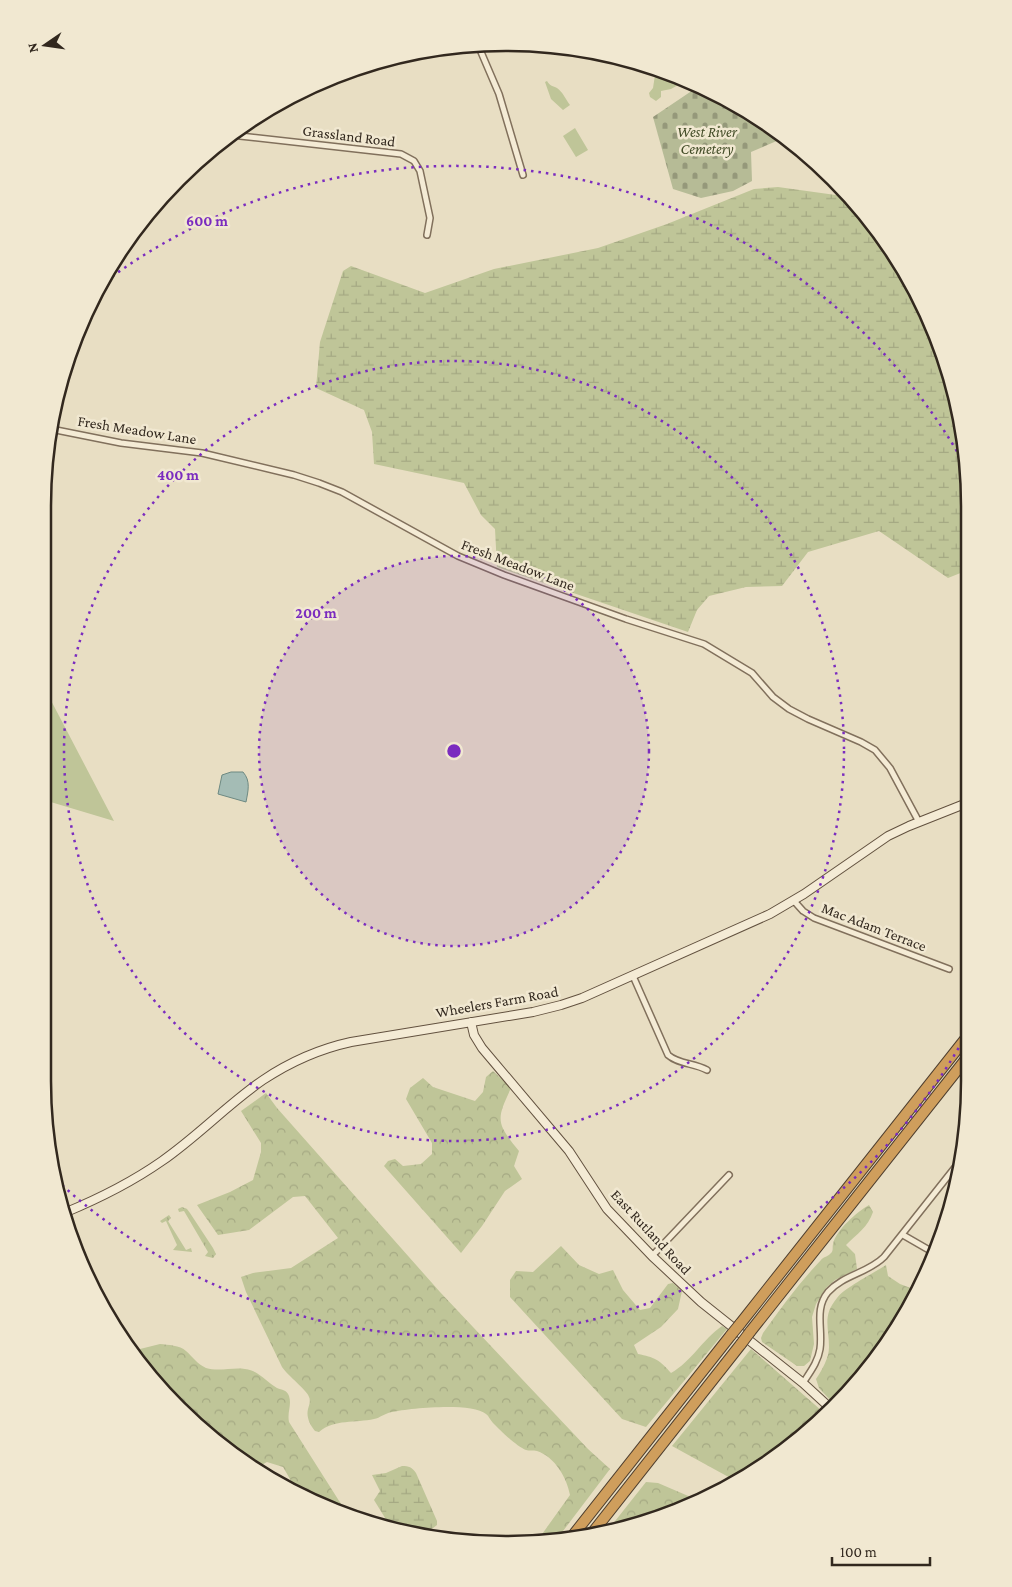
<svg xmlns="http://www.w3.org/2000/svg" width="1012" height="1587" font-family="'Crimson Pro',serif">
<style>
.grass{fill:url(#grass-tufts)}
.forest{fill:url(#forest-crowns)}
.wetland{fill:url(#wetland-marsh)}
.cemetery{fill:url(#cemetery-stones)}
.park{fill:#bfc598}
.water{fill:#a4bcb5;stroke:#6d8982}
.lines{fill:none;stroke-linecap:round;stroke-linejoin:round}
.street-casing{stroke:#81705c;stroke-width:8}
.secondary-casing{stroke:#62513f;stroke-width:10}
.highway-casing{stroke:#4f3f2f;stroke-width:12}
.street{stroke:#f4ebd5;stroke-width:5}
.secondary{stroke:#f4ebd5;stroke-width:8}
.highway{stroke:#cf9e5c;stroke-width:10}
.highway-bridge-casing{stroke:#4f3f2f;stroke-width:12;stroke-linecap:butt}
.highway-bridge{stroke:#cf9e5c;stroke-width:10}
.ring{fill:none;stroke:#7b2cbf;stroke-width:2.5;stroke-dasharray:2.5 5}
.labels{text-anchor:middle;stroke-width:5;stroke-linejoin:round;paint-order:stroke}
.park-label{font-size:15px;font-style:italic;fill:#424c27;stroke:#f1e8d1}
.street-label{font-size:15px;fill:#32281e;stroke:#f1e8d1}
.rim{fill:none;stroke:#32281e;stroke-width:2.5}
.centre{fill:#7b2cbf;stroke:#f1e8d1;stroke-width:2.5}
.ring-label{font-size:15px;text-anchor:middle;font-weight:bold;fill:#7b2cbf;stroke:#f1e8d1;stroke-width:5;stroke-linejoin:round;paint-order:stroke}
</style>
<defs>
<pattern id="grass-tufts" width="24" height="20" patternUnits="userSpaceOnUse" patternTransform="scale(1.25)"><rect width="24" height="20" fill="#bfc598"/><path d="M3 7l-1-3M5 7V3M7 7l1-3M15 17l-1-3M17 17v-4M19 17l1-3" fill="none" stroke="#a5a983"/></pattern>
<pattern id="forest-crowns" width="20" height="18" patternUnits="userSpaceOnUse" patternTransform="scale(1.25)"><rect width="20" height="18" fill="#bfc598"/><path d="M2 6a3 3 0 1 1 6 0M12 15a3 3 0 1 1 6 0" fill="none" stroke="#a5a983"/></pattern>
<pattern id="wetland-marsh" width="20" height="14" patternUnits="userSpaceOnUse" patternTransform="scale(1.25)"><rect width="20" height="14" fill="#bfc598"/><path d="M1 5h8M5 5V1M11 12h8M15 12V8" fill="none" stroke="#a5a983"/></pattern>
<pattern id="cemetery-stones" width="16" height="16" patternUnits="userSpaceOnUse" patternTransform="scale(1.25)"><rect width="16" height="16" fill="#b6bb96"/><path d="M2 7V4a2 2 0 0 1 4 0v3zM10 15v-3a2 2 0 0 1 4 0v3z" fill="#95987a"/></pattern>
</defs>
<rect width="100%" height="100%" fill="#e8dec3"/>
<path class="grass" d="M182 1207 187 1209 190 1213 213 1248 216 1254 213 1258 205 1256 208 1252 184 1211 179 1212 178 1209Z
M169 1215 171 1218 168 1221 186 1250 191 1248 192 1252 173 1250 177 1245 166 1221 162 1223 160 1221Z"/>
<path class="forest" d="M493 1071 511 1088C496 1120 496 1123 519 1151L514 1166 522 1179 505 1191 482 1226 461 1253 384 1166 388 1161 395 1159 403 1166 421 1164 432 1154V1143L406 1099 410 1088 423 1078 433 1087 475 1101 483 1092 486 1077Z
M266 1093 277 1108 440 1292 588 1449 610 1469 560 1535 540 1537 570 1495C567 1478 555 1457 537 1451 533 1450 529 1451 526 1450 517 1447 500 1430 493 1423 490 1420 489 1416 486 1414 472 1402 410 1408 392 1412 385 1413 380 1418 374 1419 356 1423 334 1419 319 1432L315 1431C310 1425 306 1417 308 1409 309 1405 311 1401 309 1397 308 1391 287 1375 282 1367L246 1292 241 1277 253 1273 291 1268 338 1238 305 1196 293 1197 249 1230 218 1235 197 1205 230 1192 253 1180 261 1152V1143L241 1111Z
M869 1205 873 1212C868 1227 857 1234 846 1245L855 1254 857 1269 835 1280 826 1288 816 1304 812 1317 814 1344 810 1361 804 1366H797L762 1342 761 1338 763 1333C781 1308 799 1283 821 1260 823 1257 827 1257 830 1254 834 1251 832 1248 833 1244 836 1230 857 1212 869 1205Z
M561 1246 579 1265 599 1274 613 1270 623 1290 640 1310 650 1308 668 1284 673 1283 682 1291 678 1309 661 1327 634 1345 638 1354C654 1357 660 1360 671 1373 692 1361 702 1340 722 1326L727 1329 646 1427 622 1419 510 1297V1280L516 1271 533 1272Z
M886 1265 888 1276 900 1284 916 1290 874 1363 832 1402 819 1388 816 1379C822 1370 829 1358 829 1347 829 1327 822 1316 837 1298 844 1288 874 1273 886 1265Z
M160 1344C168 1345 180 1345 186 1351 193 1357 197 1364 206 1368 219 1372 232 1367 245 1369 258 1370 266 1382 277 1388 282 1390 287 1390 289 1396 292 1405 287 1412 289 1422L348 1515 294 1486 283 1467 267 1462 258 1467 224 1449 132 1351Z
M751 1349 822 1411 763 1467 734 1480 672 1446Z
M646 1482 658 1483 693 1498 626 1529 608 1530Z"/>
<path class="wetland" d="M778 187 850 197 855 201 922 301 954 386 968 475V570L948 578 879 531 808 552 782 586 746 587 709 596 697 610 688 632 497 567 495 529 481 515 464 483 374 464 372 432 364 410 316 388 320 342 343 271 351 266 425 293 494 269 598 248 667 224 754 189Z
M402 1466C409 1466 412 1467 416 1473L437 1521V1525C423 1537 406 1530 390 1526L374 1500 380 1491 372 1475 386 1473Z"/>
<path class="cemetery" d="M699 86 711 90 786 137 751 152 752 181 733 191 701 198 673 189 653 117Z"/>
<path class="park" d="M662 72 682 79 678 82V85L671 89 661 91V97L656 101 650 97 649 93 653 88 655 75Z
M547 81C550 86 553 86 557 88 563 92 566 100 570 105L563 110 551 99 545 82Z
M575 128 588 150 576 157 563 136Z
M45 689 114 821 44 800Z"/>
<path class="water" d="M231 772H243C251 781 248 791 246 802L218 794 222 775Z"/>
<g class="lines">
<defs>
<path id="street" d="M478 45 499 94 523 175
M234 134 240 136 401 154 414 161 420 171 430 218 427 235
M51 429 121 443 202 453 294 475 319 483 342 492 458 556 504 575 626 619 704 644 752 673 773 697 789 709 808 719 861 742 875 750 890 768 919 822
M794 901 803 911 814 918 949 969
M633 976 668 1055C678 1064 694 1063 707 1070
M903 1235 936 1254
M652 1256 729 1175
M803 1383C810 1372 818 1362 820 1349 823 1329 814 1309 828 1292 843 1275 868 1273 884 1257L960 1161"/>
<path id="secondary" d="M471 1022 474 1035 482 1048 569 1151 607 1209 652 1256 701 1302 803 1383 828 1406
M64 1213C98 1199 132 1182 162 1161 198 1136 228 1104 263 1080 290 1062 319 1049 351 1042L533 1012 561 1005 582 998 770 914 804 894 888 836 909 826 967 803"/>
<path id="highway" d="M740 1324 966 1038
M750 1332 966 1059
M593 1532 741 1344
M574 1534 731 1335"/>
</defs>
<use href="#street" class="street-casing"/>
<use href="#secondary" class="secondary-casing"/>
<use href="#highway" class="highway-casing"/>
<use href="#street" class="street"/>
<use href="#secondary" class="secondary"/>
<use href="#highway" class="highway"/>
<defs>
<path id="highway-bridge" d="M731 1335 740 1324
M741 1344 750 1332"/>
</defs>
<use href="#highway-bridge" class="highway-bridge-casing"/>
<use href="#highway-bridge" class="highway-bridge"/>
</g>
<circle cx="454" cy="751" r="195" fill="#7b2cbf" fill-opacity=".12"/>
<g class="ring">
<circle cx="454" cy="751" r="195"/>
<circle cx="454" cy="751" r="390"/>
<path d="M966 1035A585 585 0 0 1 63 1186M106 281A585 585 0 0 1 966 467"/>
</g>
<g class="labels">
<g class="park-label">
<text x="707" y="137">West River<tspan x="707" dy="17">Cemetery</tspan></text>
</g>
<g class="street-label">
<text transform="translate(349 136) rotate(7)" y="5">Grassland Road</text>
<text transform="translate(137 430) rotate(9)" y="5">Fresh Meadow Lane</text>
<text transform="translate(518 565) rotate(21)" y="5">Fresh Meadow Lane</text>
<text transform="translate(874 927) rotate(21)" y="5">Mac Adam Terrace</text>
<text transform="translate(497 1002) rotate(-10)" y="5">Wheelers Farm Road</text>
<text transform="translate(651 1232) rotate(47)" y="5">East Rutland Road</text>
</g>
</g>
<path d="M0 0H1012V1587H0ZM506 51H506A455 455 0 0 1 961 506V1081A455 455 0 0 1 506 1536H506A455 455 0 0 1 51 1081V506A455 455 0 0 1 506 51Z" fill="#f1e8d1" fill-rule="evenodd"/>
<path class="rim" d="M506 51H506A455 455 0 0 1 961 506V1081A455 455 0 0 1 506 1536H506A455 455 0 0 1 51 1081V506A455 455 0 0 1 506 51Z"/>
<circle cx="454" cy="751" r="8" class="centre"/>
<g class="ring-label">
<text x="207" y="226">600 m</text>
<text x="178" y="480">400 m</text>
<text x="316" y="618">200 m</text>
</g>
<g transform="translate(45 45) rotate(257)" stroke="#f1e8d1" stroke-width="4" paint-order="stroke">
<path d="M0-4L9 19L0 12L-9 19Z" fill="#32281e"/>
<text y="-8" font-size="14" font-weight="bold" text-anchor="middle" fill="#32281e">N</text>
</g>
<path d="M832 1557v8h98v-8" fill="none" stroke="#32281e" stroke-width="2.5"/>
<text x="840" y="1557" font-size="15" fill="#32281e" stroke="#f1e8d1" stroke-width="4" paint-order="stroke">100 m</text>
</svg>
